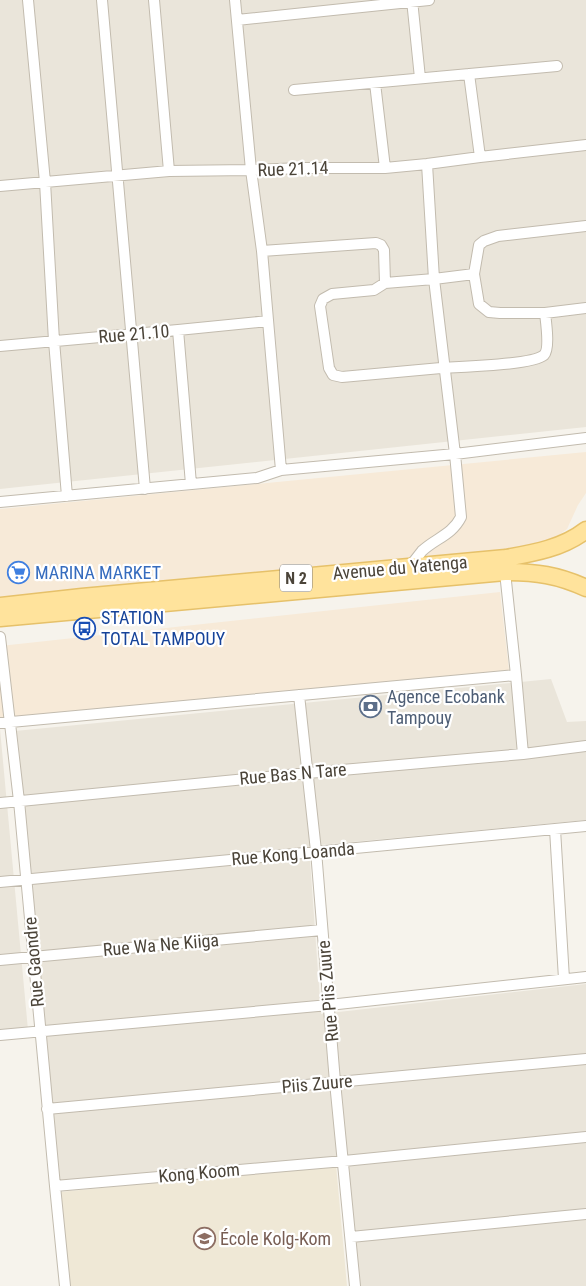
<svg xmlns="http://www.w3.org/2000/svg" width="586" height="1286" font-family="'Roboto Condensed',sans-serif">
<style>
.residential{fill:#eae5da}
.commercial{fill:#f7ead8}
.education{fill:#efe8d6}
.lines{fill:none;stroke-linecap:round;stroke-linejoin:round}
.minor-casing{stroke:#c2bbae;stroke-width:12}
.primary-casing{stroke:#e6c16a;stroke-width:19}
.minor{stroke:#fff;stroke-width:10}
.primary{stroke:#ffe39c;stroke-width:16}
.labels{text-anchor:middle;stroke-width:4.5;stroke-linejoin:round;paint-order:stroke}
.shield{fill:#fff;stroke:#817c74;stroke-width:1}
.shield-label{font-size:16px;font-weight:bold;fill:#4b4439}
.street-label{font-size:18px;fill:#4b4439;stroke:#fff}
.shop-label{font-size:18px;fill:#366cbe;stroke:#fff;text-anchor:start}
.transit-label{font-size:18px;fill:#164399;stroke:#fff;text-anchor:start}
.service-label{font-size:18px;fill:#4e5e75;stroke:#fff;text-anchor:start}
.education-label{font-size:18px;fill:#785e54;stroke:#fff;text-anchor:start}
</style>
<rect width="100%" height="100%" fill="#f6f3ec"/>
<path class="residential" d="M0 0H586V427L0 489Z
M551 679 567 722 586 721V820L309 846 321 1014 586 984V1286H360L347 1156 60 1182 15 731Z
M0 729 28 1030 0 1033Z"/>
<path class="commercial" d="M586 452V493L578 505 567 529 552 540 515 550 0 604V509Z
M500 592 509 670 0 721V646Z"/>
<path class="education" d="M336 1165 347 1286H69L60 1192Z"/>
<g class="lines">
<defs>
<path id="minor" d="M28 0 45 182 54 341 67 496
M102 0 145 489
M154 0 169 171
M235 0 251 170 262 251 281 470
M412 0 420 78
M237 20 429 0
M469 74 480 157
M375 83 385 168
M294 90 557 66
M0 186 169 171 251 170 301 168H385L427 164 480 157 586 145
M586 226 498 236 484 241 479 245 474 274 479 304 489 312 500 313H545L586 308
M262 251 376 243 381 245 384 250 385 283
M474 274 434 279 385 283 374 290 332 294 323 299 320 306 329 368 333 375 342 377C375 374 408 371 441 368 459 367 533 365 544 355 550 349 546 322 545 313
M178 330 191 484
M0 346 178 330 268 321
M0 502 257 478 281 470 455 454 586 438
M409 567C414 562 418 556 422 551 436 538 452 535 461 517L455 454 434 279 427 164
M505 572 516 675 523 754
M0 637 19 801 55 1186 65 1286
M299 695 316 851 335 1082 355 1286
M0 723 516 675
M0 803 308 773 523 754 586 746
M555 829 564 979
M0 882 586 826
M0 960 322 930
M0 1035 329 1005 586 977
M47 1109 586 1059
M55 1186 344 1161 586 1137
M351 1237 586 1214"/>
<path id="primary" d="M0 606 82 597 506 558C534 553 563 548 586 530
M0 618 505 572C536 572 558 575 586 588"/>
</defs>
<use href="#minor" class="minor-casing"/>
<use href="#primary" class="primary-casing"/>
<use href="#minor" class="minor"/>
<use href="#primary" class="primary"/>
</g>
<defs>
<symbol id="supermarket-ring" viewBox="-11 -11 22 22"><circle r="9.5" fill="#fff" stroke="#3f7fe0" stroke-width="1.5"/><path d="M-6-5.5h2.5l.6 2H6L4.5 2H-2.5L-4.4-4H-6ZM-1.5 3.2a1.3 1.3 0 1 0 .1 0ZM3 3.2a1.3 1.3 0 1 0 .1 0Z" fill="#3f7fe0"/></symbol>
<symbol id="bus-ring" viewBox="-11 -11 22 22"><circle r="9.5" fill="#fff" stroke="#1a4fb4" stroke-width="1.5"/><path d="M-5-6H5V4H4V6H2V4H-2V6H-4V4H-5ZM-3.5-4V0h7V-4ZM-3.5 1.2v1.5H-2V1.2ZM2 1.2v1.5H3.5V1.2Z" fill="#1a4fb4"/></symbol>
<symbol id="bank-ring" viewBox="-11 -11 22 22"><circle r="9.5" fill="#fff" stroke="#5c6f8a" stroke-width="1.5"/><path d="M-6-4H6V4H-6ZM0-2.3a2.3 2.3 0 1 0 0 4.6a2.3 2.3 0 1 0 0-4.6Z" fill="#5c6f8a"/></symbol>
<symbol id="school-ring" viewBox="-11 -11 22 22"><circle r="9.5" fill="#fff" stroke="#8d6e63" stroke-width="1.5"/><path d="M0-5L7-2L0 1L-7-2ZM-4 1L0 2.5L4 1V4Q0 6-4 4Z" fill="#8d6e63"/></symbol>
</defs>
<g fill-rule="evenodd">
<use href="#supermarket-ring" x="6" y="560" width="25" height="25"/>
<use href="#bus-ring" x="72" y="616" width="25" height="25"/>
<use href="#bank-ring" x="358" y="694" width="25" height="25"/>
<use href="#school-ring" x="192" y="1226" width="25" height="25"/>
</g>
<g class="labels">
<rect class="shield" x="280" y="564.5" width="32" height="27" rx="4"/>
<g class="shield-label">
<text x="296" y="584">N 2</text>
</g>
<g class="street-label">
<text transform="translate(293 169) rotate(-2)" y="6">Rue 21.14</text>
<text transform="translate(134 334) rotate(-5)" y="6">Rue 21.10</text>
<text transform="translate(400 568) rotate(-5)" y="6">Avenue du Yatenga</text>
<text transform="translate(293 774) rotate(-5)" y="6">Rue Bas N Tare</text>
<text transform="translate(293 854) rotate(-5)" y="6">Rue Kong Loanda</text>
<text transform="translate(161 945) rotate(-5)" y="6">Rue Wa Ne Kiiga</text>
<text transform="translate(34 962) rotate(-95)" y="6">Rue Gaondre</text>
<text transform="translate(328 991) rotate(-95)" y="6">Rue Piis Zuure</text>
<text transform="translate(317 1084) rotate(-5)" y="6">Piis Zuure</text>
<text transform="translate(199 1173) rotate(-5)" y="6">Kong Koom</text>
</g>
<g class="shop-label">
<text x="35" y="579">MARINA MARKET</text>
</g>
<g class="transit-label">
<text x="101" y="624">STATION<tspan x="101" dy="21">TOTAL TAMPOUY</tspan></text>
</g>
<g class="service-label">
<text x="387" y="703">Agence Ecobank<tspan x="387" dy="21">Tampouy</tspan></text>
</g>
<g class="education-label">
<text x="220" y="1245">École Kolg-Kom</text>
</g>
</g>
</svg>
